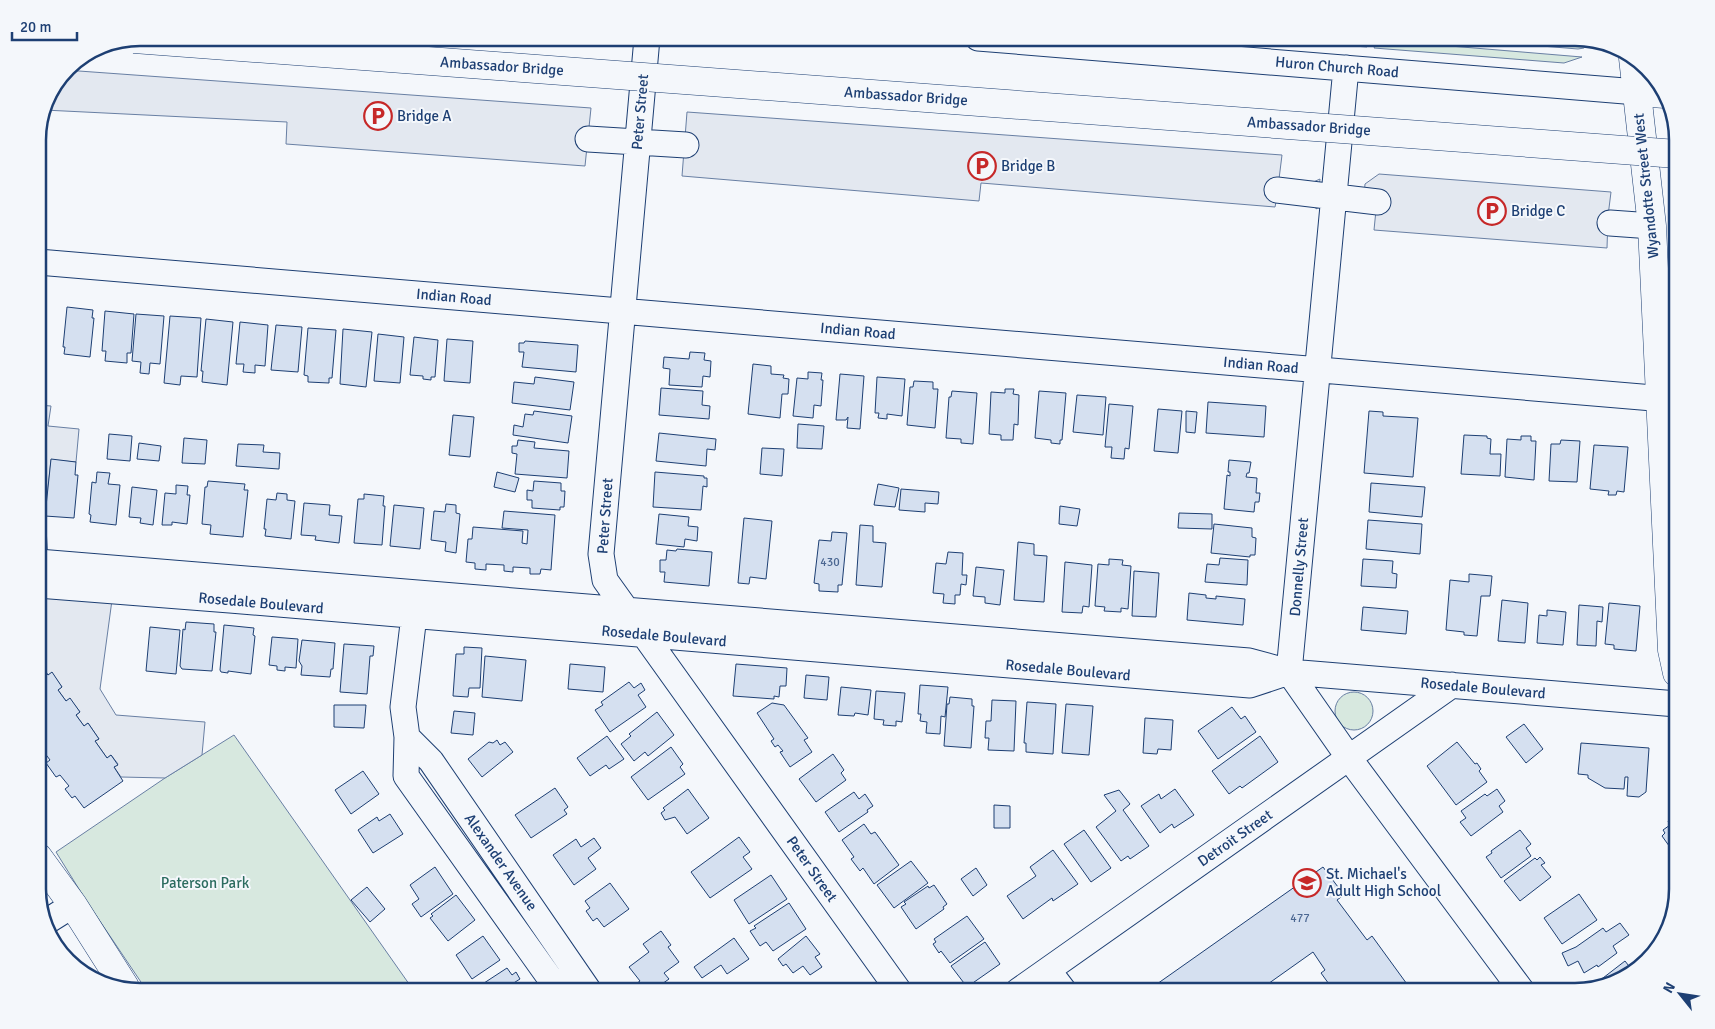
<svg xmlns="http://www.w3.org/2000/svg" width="1715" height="1029" font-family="Signika,sans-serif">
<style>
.green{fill:#d7e8df;stroke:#687fa3}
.parking{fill:#e3e8f0;stroke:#687fa3}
.building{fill:#d5e0f0;stroke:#1d3f73}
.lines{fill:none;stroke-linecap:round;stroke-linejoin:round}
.minor-casing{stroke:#1d3f73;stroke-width:27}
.major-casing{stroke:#1d3f73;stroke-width:29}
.minor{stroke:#f4f7fb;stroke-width:25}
.major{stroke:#f4f7fb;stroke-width:28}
.highway-bridge-casing{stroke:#1d3f73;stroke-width:29;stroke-linecap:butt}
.highway-bridge{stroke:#f4f7fb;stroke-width:28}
.labels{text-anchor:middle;stroke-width:4;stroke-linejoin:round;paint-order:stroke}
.number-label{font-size:12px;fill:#4b6792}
.street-label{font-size:15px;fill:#1d3f73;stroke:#f4f7fb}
.poi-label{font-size:15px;fill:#1d3f73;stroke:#f4f7fb;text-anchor:start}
.park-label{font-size:15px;fill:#2c6c60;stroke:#f4f7fb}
.rim{fill:none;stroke:#1d3f73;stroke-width:2.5}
</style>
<rect width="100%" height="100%" fill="#f4f7fb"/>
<path class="green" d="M1249 38H1346L1371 40 1367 47Z
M1444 38H1575L1589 41 1584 48 1578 49Z
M1378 40 1582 57 1564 63 1374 48Z
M1335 711a19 19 0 1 1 38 0a19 19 0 1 1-38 0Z
M234 735 414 991H147L87 902 56 852 165 778Z"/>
<path class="parking" d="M65 70 591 108 585 166 286 144 287 122 44 110 48 95Z
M687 112 1282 155 1279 179 1311 183 1320 179 1317 209 1302 199 1277 197 1275 207 981 183 979 201 682 176Z
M1379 174 1611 192 1608 216 1607 248 1374 230 1376 210 1357 206 1345 211 1346 189 1364 196 1365 184Z
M38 405 51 406 48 426 79 429 76 462 51 460 45 516 48 556 38 555 39 475 38 474Z
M38 595 112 600 100 689 116 715 205 722 202 755 165 778 121 777 114 767 118 764 111 755 107 758 95 741 99 739 88 723 84 726 76 715 80 712 70 699 66 701 58 690 62 687 52 673 48 675 40 664 44 662 38 653Z"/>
<path class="building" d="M67 307 93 310 92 318H94L90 357 64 354 65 347H63Z
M105 311 134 314 131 353H127V363L105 361 106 351H102Z
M136 314 164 316 160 364 150 363 149 374 140 373 141 362 132 361Z
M170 316 201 318 197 377 181 376 180 385 164 383Z
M206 319 233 322 227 385 202 382 203 371H201Z
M240 322 268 325 265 366 255 365V373L243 372 244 364H236Z
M276 325 302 327 298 372 271 370Z
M308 328 336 330 332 378H329V383L308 382V376L304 375Z
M343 329 372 332 366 387 340 384Z
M378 334 404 337 400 383 374 381Z
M414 337 438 340 435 377H431V380L423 379V376L410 375Z
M447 339 473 341 470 383 444 381Z
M525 341 578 345 576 372 522 367 524 352H519V343H524Z
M690 352 705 353 704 360 711 361 710 377 703 376 702 387 669 385 670 369 663 368 664 357 689 359Z
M753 364 771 366V374L784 375 783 378 789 379 788 394H782L780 418 748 414Z
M808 372 822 373 821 380H823L821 406 814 405 813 418 793 416 797 378 808 379Z
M840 374 864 376 860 429 847 428 848 417 846 420H836Z
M535 377 574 382 570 410 512 403 514 382 534 384Z
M877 377 905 379 902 416 887 414V419L878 418 879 413H875Z
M914 381 933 382V389H938L935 428 907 425 910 387H913Z
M661 388 703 391 702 405 710 406 709 419 659 415Z
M1005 389H1014L1013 394 1019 395 1018 425 1014 424 1013 440H1001V435L989 434 991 392 1005 393Z
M952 391 977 393 973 444 961 443V439L946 438 949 397H951Z
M1039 391 1066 393 1062 440H1060V444L1051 443V440L1035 438Z
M1077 395 1106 397 1103 435 1073 432Z
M1208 402 1266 406 1264 437 1206 433Z
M1109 404 1133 406 1129 449 1125 448 1124 459 1111 458 1112 447H1105Z
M1158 409 1182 411 1178 453 1154 451Z
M534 411 572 416 568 443 513 435 514 425 523 427 525 414 533 415Z
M1186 411 1197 412 1195 433 1186 432Z
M1369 411 1383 412V416L1418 418 1413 477 1364 473Z
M453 415 474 417 470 457 449 455Z
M798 424 824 426 822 449 797 448Z
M659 433 716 439 715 450 707 449 706 466 656 461Z
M109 434 132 436 130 461 107 459Z
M1464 435 1487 436V438L1491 439 1490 454H1501L1500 476 1461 474Z
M1521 436H1531V441H1536L1534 480 1505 477 1507 439 1521 440Z
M184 438 207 440 205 464 182 463Z
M518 440 535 442 534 448 569 451 567 478 515 474 517 454 512 453V446H517Z
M1561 440 1580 441 1577 482 1549 481 1551 444H1560Z
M139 443 161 446 159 461 137 459Z
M238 444 264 445 263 452 280 453 279 469 236 466Z
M1594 445 1628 447 1624 492 1617 491 1616 495H1608L1609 491 1590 489Z
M762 448 784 449 782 476 760 474Z
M51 459 76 462 75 475H78L74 518 45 516Z
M1229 460 1251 462 1249 473H1247L1246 477 1257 478 1256 493H1260L1259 502H1255L1254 512 1224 509 1227 475 1230 476V472H1228Z
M97 472 110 473 108 484 120 485 116 525 90 522 91 515 89 514 92 482 96 483Z
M497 472 519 478 515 492 494 487Z
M655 472 704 476V478H707V487L703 486 701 510 653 507Z
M208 481 245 484 244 490H248L243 537 210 534 211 525 202 524 205 487H207Z
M534 481 561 483V491H565L564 507H560V510L532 508V500H527V490L533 491Z
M1371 483 1425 487 1422 517 1369 512Z
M878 484 899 488 895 507 874 505Z
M176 485 188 486 187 495H190L187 524 172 522V525H162L165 493 176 494Z
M132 487 157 490 153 525 140 523 141 518 129 517Z
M901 489 939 492 938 504 925 503V512L899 510Z
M277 493 287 494V500L295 501 291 539 265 536 266 529H264L267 499 276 500Z
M364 494 384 496 383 506H385L382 545 354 543 358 499H364Z
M304 503 330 505 329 515 342 516 339 543 315 540 316 536 301 535Z
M446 504 456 505V513L460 514 456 553 445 551 446 542 431 540 434 511 445 512Z
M394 505 424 508 420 549 390 546Z
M1060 506 1080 509 1077 526 1059 524Z
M504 511 555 515 551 570 541 569 540 574H530V568L513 567V572L504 571V565L486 564V570L475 569V563L466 562 468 539H472L473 527 523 531 522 543 527 544 528 530 502 528Z
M1179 513 1212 514V529L1178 528Z
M659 514 689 517 688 526 698 527 697 541 685 539 684 547 656 544Z
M744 518 772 521 766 579 750 577 749 584 738 583Z
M1368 520 1422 524 1420 554 1366 549Z
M1214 524 1252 528V537L1256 538 1255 555H1250V557L1211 553Z
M860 525 873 526V542L886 543 882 587 856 585Z
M832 532 847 533 842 585H838V592L819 591V584L814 583 819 540 831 541Z
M1018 542 1034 544V555L1047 556 1044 602 1014 600Z
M677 549 712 552 709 586 664 582 665 572H660V560H666L667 550 676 551Z
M948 552 963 553 962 575H967L966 585 961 584 960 595H955V604L943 603 944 594 933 593 936 563 946 564Z
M1220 558 1248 560 1247 585 1205 582 1207 564 1219 565Z
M1109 559 1123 560 1122 565 1131 566 1128 609 1121 608V612L1104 611 1105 607 1095 606 1098 564 1109 565Z
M1363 559 1393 561 1392 573 1397 574 1396 588 1361 586Z
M1065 562 1092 565 1089 607 1083 606 1082 613 1062 612Z
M976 567 1004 570 1000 605 985 603V597L973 596Z
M1134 571 1159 573 1156 617 1132 616Z
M1469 574 1492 576 1490 596H1481L1477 636 1464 635V632L1446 630 1450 580 1469 582Z
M1189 593 1206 595V598L1216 599V596L1245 599 1243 625 1187 620Z
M1502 600 1528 603 1525 643 1498 641Z
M1609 603 1640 606 1636 651 1614 649V645L1605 644Z
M1579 605 1603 607 1602 622 1597 621 1596 646 1577 645Z
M1363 607 1408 611 1406 634 1361 630Z
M1547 610 1566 612 1563 645 1537 643 1539 615 1547 616Z
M186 622 214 624V632H216L212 671 182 669 180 666 183 629 185 630Z
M224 625 254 628 253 635 255 636 251 674 228 671V673L221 672 220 670Z
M150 627 180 630 176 674 146 671Z
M272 637 298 639 296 668 285 667V671L277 670V666L269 665Z
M302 640 335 643 333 669H331L330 677 301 675 302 666 299 661Z
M344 644 374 646 373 656H370L367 694 340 692Z
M464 647 482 648 480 688H469L468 697 453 696 456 654H464Z
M38 653 44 662 40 664 48 675 52 672 62 687 58 690 66 701 70 698 80 712 76 715 84 726 88 723 99 739 95 741 107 758 111 755 118 765 114 767 123 781 84 808 75 796 72 798 65 789 69 786 60 775 56 777 46 763 50 760 41 748 38 751Z
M485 656 526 660 522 701 482 697Z
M570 664 605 667 603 692 568 689Z
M736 664 787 668 786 686H780L779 697 774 696V699L733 696Z
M806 675 829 677 827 700 804 698Z
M629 682 634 688 641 683 645 690 638 695 646 707 610 732 595 710 603 705 601 702Z
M920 685 948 687 945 717 941 716 940 734 926 733 927 722 920 721 921 714H918Z
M841 687 871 690 868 715 855 713 854 716 838 715Z
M876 691 905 693 902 722 896 721V726L883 725 884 720 874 719Z
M950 697 972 699V706H974L971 748 944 746 947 704H949Z
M992 700 1016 701 1014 751 988 750 989 738H985L986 721H991Z
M1027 702 1056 704 1053 754 1026 752V743H1024Z
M772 703 784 705 808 738 804 740 812 752 790 767 780 752 783 751 778 745 775 747 771 741 774 739 757 713Z
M1066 704 1093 706 1089 755 1062 753Z
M334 705H366L364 728 334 727Z
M1232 707 1241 719 1245 716 1256 732 1218 759 1198 731Z
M454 711 475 713 473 735 451 733Z
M657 712 674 735 648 756 645 752 634 761 621 744 631 736 629 734Z
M1145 718 1173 720 1171 750 1158 749 1157 754 1143 753Z
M1524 724 1543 749 1526 763 1506 737Z
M607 736 624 759 609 769 606 765 590 776 577 758Z
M1260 736 1278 762 1242 788 1240 786 1229 794 1212 771Z
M497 740 500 745 505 742 513 752 482 777 468 759 489 742 493 743Z
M1457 742 1475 764 1477 763 1481 769 1479 771 1487 782 1456 805 1427 766Z
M1581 743 1649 748 1646 792 1639 797 1627 796 1628 777H1625L1624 789 1605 788 1588 778V775L1578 774Z
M671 747 683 764 680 767 685 774 648 800 631 777Z
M833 754 844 770 841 773 846 780 816 802 799 779Z
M363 771 379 794 351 814 335 790Z
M555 788 568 807 564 810 567 814 531 838 515 815Z
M688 789 709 818 687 834 675 817 665 820 661 813 665 810 663 808Z
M1175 789 1194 815 1174 828 1172 824 1160 833 1141 806 1159 794 1161 799Z
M1497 789 1505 801 1499 806 1503 812 1471 836 1460 822 1466 818 1461 811 1485 794 1487 796Z
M1119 790 1130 804 1123 810 1149 846 1130 859 1128 856 1121 861 1096 827 1116 811 1104 795Z
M854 792 859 799 865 794 873 806 867 810 868 812 839 832 825 812Z
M994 805 1010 806V828H994Z
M390 814 403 834 373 853 358 830 377 817 379 821Z
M1677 815V847L1672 850 1662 836 1665 833 1663 830 1670 825 1668 821Z
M864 824 871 834 875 832 899 865 874 884 863 868 860 871 851 859 854 857 842 840Z
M1084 830 1111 868 1091 882 1064 844Z
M1520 830 1531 844 1526 848 1531 856 1501 878 1486 857 1492 853 1491 851Z
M739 837 750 852 743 857 752 869 710 898 691 872Z
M594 838 601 848 588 858 596 869 574 885 553 855 576 839 581 847Z
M1053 850 1078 884 1053 901 1052 898 1023 919 1007 896 1036 876 1030 867Z
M1540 857 1545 863 1541 865 1551 877 1520 901 1504 881 1535 858 1537 860Z
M911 861 928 883 894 908 877 885Z
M435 867 453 894 421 917 412 904 419 899 410 885Z
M1323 867 1344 895 1337 900 1367 940 1372 936 1412 991H1334L1321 973 1325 970 1313 952 1258 991H1147Z
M976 868 987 885 973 896 961 879Z
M771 875 787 899 749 924 734 900Z
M610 883 629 909 604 927 597 918 593 921 586 911 590 908 585 901Z
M934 885 947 904 943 907 944 909 916 929 901 907 906 904 904 902 928 886 929 888Z
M367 887 385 909 370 922 351 900Z
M1579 894 1597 920 1562 944 1544 918Z
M456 895 475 920 448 941 430 918 433 916 431 914Z
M789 903 806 929 773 951 766 942 760 946 750 931 756 928 754 926Z
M967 916 984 939 950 963 941 951 939 953 933 944 936 942 934 939Z
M1620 923 1629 935 1613 946 1617 953 1598 967 1597 965 1584 973 1578 961 1568 966 1562 953 1576 947 1603 928 1606 932Z
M661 931 671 945 668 947 679 962 664 973 669 979 652 991H633L630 988 640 981 629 967 649 952 643 944Z
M483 936 500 960 472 979 456 955Z
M806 936 820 954 815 957 822 967 810 975 803 966 793 973 786 964 783 966 778 959Z
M734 938 749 959 727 974 721 965 702 978 694 967Z
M985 942 1000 964 967 987 951 966Z
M1625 961 1632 970 1640 964 1626 978 1590 988Z
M507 968 512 975 516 972 520 979 512 984 517 991H486L481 985Z"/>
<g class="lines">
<defs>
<path id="minor" d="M647 38 601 554 605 580 899 991
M978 38 1637 92
M1346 68 1289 672 1349 758 1522 991
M588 139 686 145
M1277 190 1378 202
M1610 223 1652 226
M38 262 1677 400
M38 562 1249 661 1289 672 1677 704
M38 585 230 600 1250 685 1289 672
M416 599 403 707 407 737 406 776 559 991
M407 737 431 761 589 991
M46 922 73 905
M1048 970 1064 991
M1018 991 1452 685"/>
<path id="major" d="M1633 58 1652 226 1672 650 1677 673
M1637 92 1665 94
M38 857 73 905 125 987"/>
</defs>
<use href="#minor" class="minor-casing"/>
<use href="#major" class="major-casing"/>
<use href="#minor" class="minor"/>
<use href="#major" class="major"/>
<defs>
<path id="highway-bridge" d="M134 39 1677 154"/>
</defs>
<use href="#highway-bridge" class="highway-bridge-casing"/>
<use href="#highway-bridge" class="highway-bridge"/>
</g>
<defs>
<symbol id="parking-ring" viewBox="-11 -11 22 22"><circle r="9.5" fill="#f4f7fb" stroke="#c62828" stroke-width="1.5"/><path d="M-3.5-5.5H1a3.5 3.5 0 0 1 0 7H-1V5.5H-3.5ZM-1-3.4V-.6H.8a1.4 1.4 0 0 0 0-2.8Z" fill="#c62828"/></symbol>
<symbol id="school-ring" viewBox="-11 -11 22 22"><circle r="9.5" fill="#f4f7fb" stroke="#c62828" stroke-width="1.5"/><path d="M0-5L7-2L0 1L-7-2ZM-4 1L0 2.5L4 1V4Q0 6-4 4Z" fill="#c62828"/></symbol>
</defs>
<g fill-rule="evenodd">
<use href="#parking-ring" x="362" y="100" width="32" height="32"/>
<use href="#parking-ring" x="966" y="150" width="32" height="32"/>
<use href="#parking-ring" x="1476" y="195" width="32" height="32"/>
<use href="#school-ring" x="1291" y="867" width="32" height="32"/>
</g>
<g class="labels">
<g class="number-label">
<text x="830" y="566">430</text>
<text x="1300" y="922">477</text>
</g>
<g class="street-label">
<text transform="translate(502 66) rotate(4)" y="5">Ambassador Bridge</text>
<text transform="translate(1337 67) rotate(5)" y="5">Huron Church Road</text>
<text transform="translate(906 96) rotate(4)" y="5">Ambassador Bridge</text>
<text transform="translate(640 112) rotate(-85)" y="5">Peter Street</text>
<text transform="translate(1309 126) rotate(4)" y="5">Ambassador Bridge</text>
<text transform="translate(1646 186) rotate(-96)" y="5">Wyandotte Street West</text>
<text transform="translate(454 297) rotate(5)" y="5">Indian Road</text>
<text transform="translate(858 331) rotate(5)" y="5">Indian Road</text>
<text transform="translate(1261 365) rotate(5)" y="5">Indian Road</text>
<text transform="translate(605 516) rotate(-86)" y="5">Peter Street</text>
<text transform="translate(1299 567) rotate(-85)" y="5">Donnelly Street</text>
<text transform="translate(261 603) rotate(5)" y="5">Rosedale Boulevard</text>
<text transform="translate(664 636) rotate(5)" y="5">Rosedale Boulevard</text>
<text transform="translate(1068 670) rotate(5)" y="5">Rosedale Boulevard</text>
<text transform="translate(1483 688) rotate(5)" y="5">Rosedale Boulevard</text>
<text transform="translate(1235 838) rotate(-35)" y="5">Detroit Street</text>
<text transform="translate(501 862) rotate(55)" y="5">Alexander Avenue</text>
<text transform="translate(812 869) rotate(55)" y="5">Peter Street</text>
</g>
<g class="poi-label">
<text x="397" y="121">Bridge A</text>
<text x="1001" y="171">Bridge B</text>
<text x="1511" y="216">Bridge C</text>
<text x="1326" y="879">St. Michael's<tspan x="1326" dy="17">Adult High School</tspan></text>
</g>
<g class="park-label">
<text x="205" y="888">Paterson Park</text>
</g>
</g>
<path d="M0 0H1715V1029H0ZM140 46H1575A94 94 0 0 1 1669 140V889A94 94 0 0 1 1575 983H140A94 94 0 0 1 46 889V140A94 94 0 0 1 140 46Z" fill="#f4f7fb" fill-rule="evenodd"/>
<path class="rim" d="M140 46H1575A94 94 0 0 1 1669 140V889A94 94 0 0 1 1575 983H140A94 94 0 0 1 46 889V140A94 94 0 0 1 140 46Z"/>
<g transform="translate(1680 994) rotate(300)" stroke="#f4f7fb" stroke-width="4" paint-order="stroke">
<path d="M0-4L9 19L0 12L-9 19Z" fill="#1d3f73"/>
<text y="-8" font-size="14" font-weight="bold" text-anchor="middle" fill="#1d3f73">N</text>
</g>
<path d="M12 32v8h65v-8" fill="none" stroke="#1d3f73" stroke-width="2.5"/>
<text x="20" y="32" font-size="15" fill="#1d3f73" stroke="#f4f7fb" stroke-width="4" paint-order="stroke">20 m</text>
</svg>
